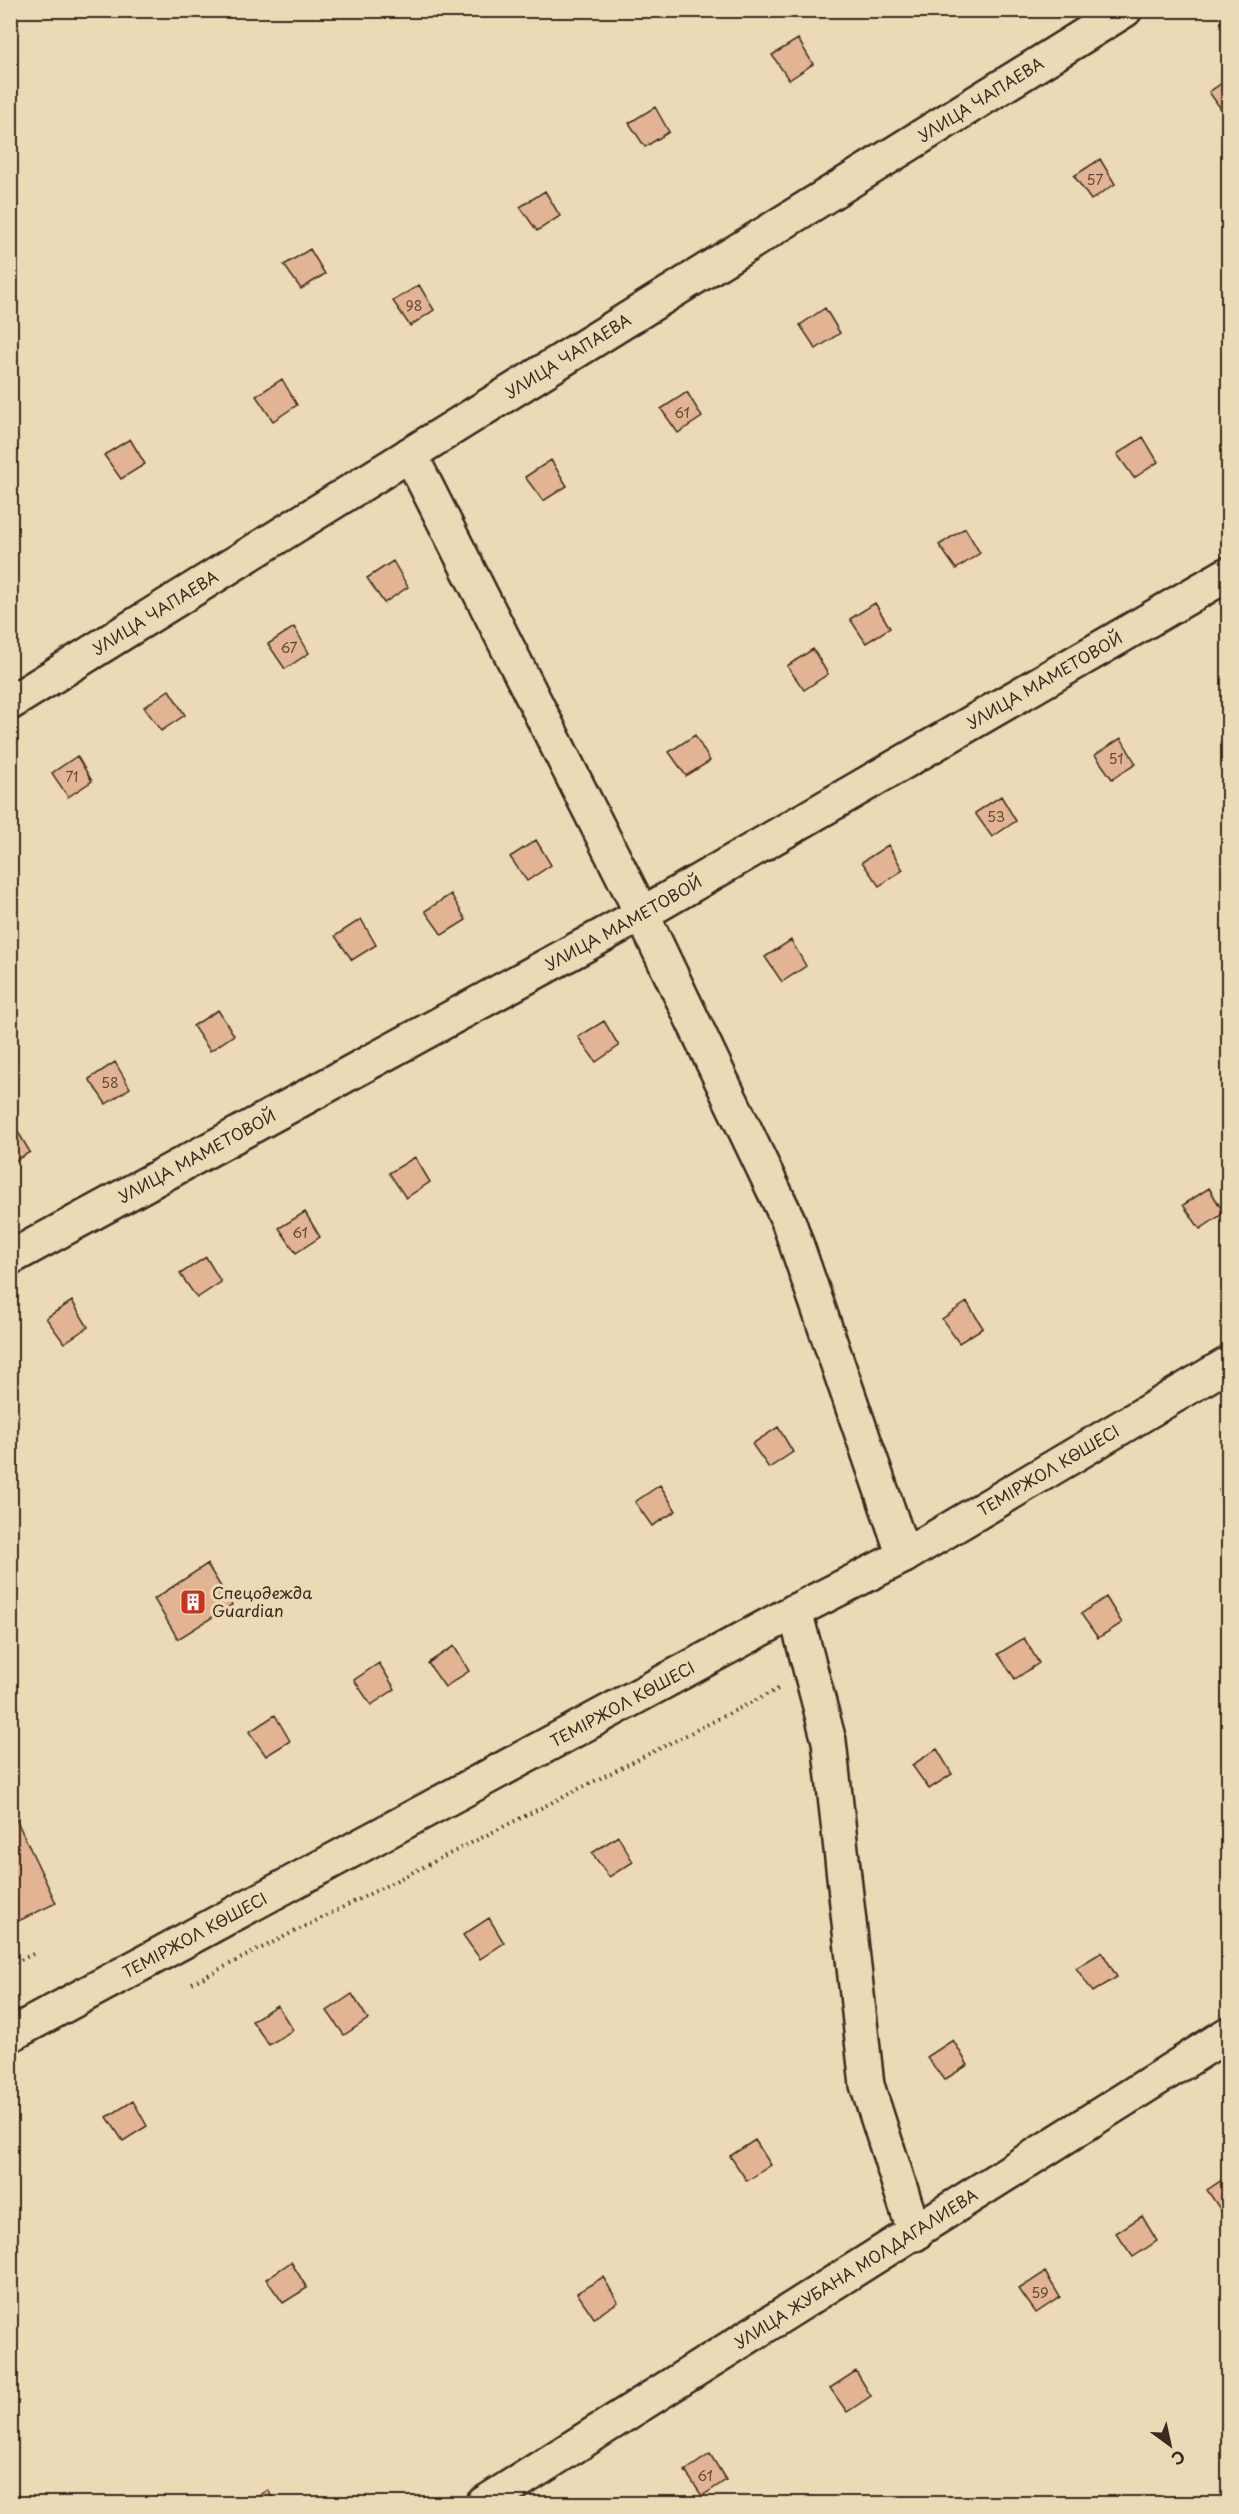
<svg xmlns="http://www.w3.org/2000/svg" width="1239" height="2514" font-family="'Playpen Sans',sans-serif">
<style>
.building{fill:#e2b493;stroke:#3b2a1e;stroke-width:1.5}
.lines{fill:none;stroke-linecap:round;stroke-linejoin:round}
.street-casing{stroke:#3b2a1e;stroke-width:38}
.path{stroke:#3b2a1e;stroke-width:4;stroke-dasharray:1.5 4.5;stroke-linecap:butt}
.street{stroke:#ecdab7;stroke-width:33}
.labels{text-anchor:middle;stroke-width:6;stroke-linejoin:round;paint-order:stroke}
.number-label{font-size:14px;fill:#654c3b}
.street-label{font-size:16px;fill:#3b2a1e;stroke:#ecdab7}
.poi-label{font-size:16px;fill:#3b2a1e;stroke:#ecdab7;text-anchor:start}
</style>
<rect width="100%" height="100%" fill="#ecdab7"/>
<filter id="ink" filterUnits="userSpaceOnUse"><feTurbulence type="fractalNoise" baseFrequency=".0167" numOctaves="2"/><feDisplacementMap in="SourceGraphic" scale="12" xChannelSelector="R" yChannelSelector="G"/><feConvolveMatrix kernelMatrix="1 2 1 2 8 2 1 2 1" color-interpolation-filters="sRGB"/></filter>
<g filter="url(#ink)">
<path class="building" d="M798 39 813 64 789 80 772 55Z
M1228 79V114L1226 116 1209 92Z
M655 107 669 132 645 147 629 123Z
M1100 159 1115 184 1091 200 1074 176Z
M545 191 560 216 537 231 520 207Z
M310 249 325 274 301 289 284 265Z
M419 285 434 310 410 326 393 301Z
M825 308 840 333 816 349 800 325Z
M282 379 297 405 273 421 256 396Z
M687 392 702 417 678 433 661 409Z
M1143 437 1158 462 1134 478 1117 454Z
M130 439 145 464 121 479 104 455Z
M551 460 567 486 543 501 525 477Z
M965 528 980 553 956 569 939 545Z
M393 561 408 587 384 603 367 578Z
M875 603 890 628 866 643 850 619Z
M294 627 309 653 285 669 268 644Z
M813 649 828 674 804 690 787 666Z
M169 690 185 715 161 731 144 707Z
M695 735 710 761 686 776 669 752Z
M1121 738 1136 764 1112 779 1095 755Z
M77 756 92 781 68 797 52 773Z
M1001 796 1016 821 992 837 975 813Z
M536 840 551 865 527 881 510 857Z
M888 845 903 870 879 886 862 862Z
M451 894 466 920 442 935 425 911Z
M361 919 376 945 352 960 335 936Z
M791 940 806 966 782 982 765 957Z
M218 1010 234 1035 210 1051 193 1026Z
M604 1021 619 1046 596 1062 578 1037Z
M115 1062 130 1088 106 1104 89 1079Z
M15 1127 30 1152 10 1164V1129Z
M415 1157 430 1182 406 1198 389 1173Z
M1209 1188 1224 1213 1200 1229 1183 1205Z
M305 1212 320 1237 296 1253 279 1228Z
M206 1257 221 1282 197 1298 180 1274Z
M72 1301 88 1327 64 1343 46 1318Z
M967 1302 983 1328 959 1343 942 1319Z
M778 1427 793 1452 769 1468 752 1444Z
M1228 1484V1504L1219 1490Z
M660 1485 676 1511 652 1526 635 1502Z
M207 1564 232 1605 178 1639 154 1599Z
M1106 1597 1122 1623 1098 1638 1081 1614Z
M1024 1638 1039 1663 1015 1679 998 1654Z
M454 1646 469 1671 445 1687 428 1663Z
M379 1663 395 1689 371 1705 354 1680Z
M275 1715 290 1741 266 1756 249 1732Z
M937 1749 952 1774 929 1789 912 1765Z
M16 1819 56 1903 10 1925V1822Z
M618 1836 633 1862 609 1877 592 1853Z
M489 1918 504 1943 480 1959 463 1935Z
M1102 1952 1117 1977 1093 1992 1076 1968Z
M352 1994 368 2019 344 2035 327 2011Z
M277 2005 293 2030 269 2045 252 2021Z
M953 2040 968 2065 944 2080 927 2057Z
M133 2101 147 2126 123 2141 107 2117Z
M755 2140 771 2165 747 2181 730 2156Z
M1228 2176V2212L1224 2215 1207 2190Z
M1142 2216 1157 2241 1133 2257 1116 2233Z
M291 2262 307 2288 283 2303 266 2279Z
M1045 2272 1060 2297 1036 2313 1019 2289Z
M603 2277 618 2302 594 2318 577 2293Z
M856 2371 871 2396 847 2412 830 2388Z
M710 2454 726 2480 702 2496 685 2471Z
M268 2490 276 2504H247Z"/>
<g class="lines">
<defs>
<g id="street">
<path d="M410 454 642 914 788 1220 904 1556"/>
<path id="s1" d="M10 703 1125 10"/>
<path id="s2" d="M10 1258 642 914 1228 574"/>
<path d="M795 1611 829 1741 867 2085 915 2234"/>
<path id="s3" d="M10 2035 795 1611 904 1556 1228 1364"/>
<path id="s4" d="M483 2504 1228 2034"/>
</g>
</defs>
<use href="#street" class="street-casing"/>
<path class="path" d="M10 1965 33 1954
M192 1983 778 1689"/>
<use href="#street" class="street"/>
</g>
</g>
<defs>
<symbol id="building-square" viewBox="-11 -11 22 22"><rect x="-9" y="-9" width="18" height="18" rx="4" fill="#c8321e" stroke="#ecdab7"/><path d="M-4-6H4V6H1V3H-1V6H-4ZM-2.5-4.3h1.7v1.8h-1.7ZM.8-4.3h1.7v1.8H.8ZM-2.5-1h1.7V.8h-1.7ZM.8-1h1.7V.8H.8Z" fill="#fff"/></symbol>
</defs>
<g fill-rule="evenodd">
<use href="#building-square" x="178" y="1587" width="30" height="30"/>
</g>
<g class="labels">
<g class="number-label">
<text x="1095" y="185">57</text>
<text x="414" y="311">98</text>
<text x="682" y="418">61</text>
<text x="289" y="653">67</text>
<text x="1116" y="764">51</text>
<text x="72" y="782">71</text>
<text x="996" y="822">53</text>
<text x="110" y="1088">58</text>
<text x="300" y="1238">61</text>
<text x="1040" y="2298">59</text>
<text x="705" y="2481">61</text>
</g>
<g class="street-label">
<text dy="6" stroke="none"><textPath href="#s1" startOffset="1143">УЛИЦА ЧАПАЕВА</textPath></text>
<text dy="6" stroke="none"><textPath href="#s1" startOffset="657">УЛИЦА ЧАПАЕВА</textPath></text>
<text dy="6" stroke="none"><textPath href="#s1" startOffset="171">УЛИЦА ЧАПАЕВА</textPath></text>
<text dy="6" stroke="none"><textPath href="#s2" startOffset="1185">УЛИЦА МАМЕТОВОЙ</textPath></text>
<text dy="6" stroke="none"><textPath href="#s2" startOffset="699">УЛИЦА МАМЕТОВОЙ</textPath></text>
<text dy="6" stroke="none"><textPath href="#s2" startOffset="213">УЛИЦА МАМЕТОВОЙ</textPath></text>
<text dy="6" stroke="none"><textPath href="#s3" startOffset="1182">ТЕМІРЖОЛ КӨШЕСІ</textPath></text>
<text dy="6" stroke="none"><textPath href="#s3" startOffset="696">ТЕМІРЖОЛ КӨШЕСІ</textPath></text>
<text dy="6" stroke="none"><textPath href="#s3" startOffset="210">ТЕМІРЖОЛ КӨШЕСІ</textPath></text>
<text dy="6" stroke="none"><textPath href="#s4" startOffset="441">УЛИЦА ЖУБАНА МОЛДАГАЛИЕВА</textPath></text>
</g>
<g class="poi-label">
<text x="212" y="1599">Спецодежда<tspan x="212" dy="18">Guardian</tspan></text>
</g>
</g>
<rect width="1239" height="2514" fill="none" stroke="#ecdab7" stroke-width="36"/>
<rect x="18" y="18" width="1203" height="2478" fill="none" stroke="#3b2a1e" stroke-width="2" filter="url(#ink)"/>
<g transform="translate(1170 2445) rotate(147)" stroke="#ecdab7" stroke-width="4.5" paint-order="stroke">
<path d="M0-4.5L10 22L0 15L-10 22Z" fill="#3b2a1e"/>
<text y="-9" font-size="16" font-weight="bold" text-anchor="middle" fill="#3b2a1e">С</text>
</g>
</svg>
